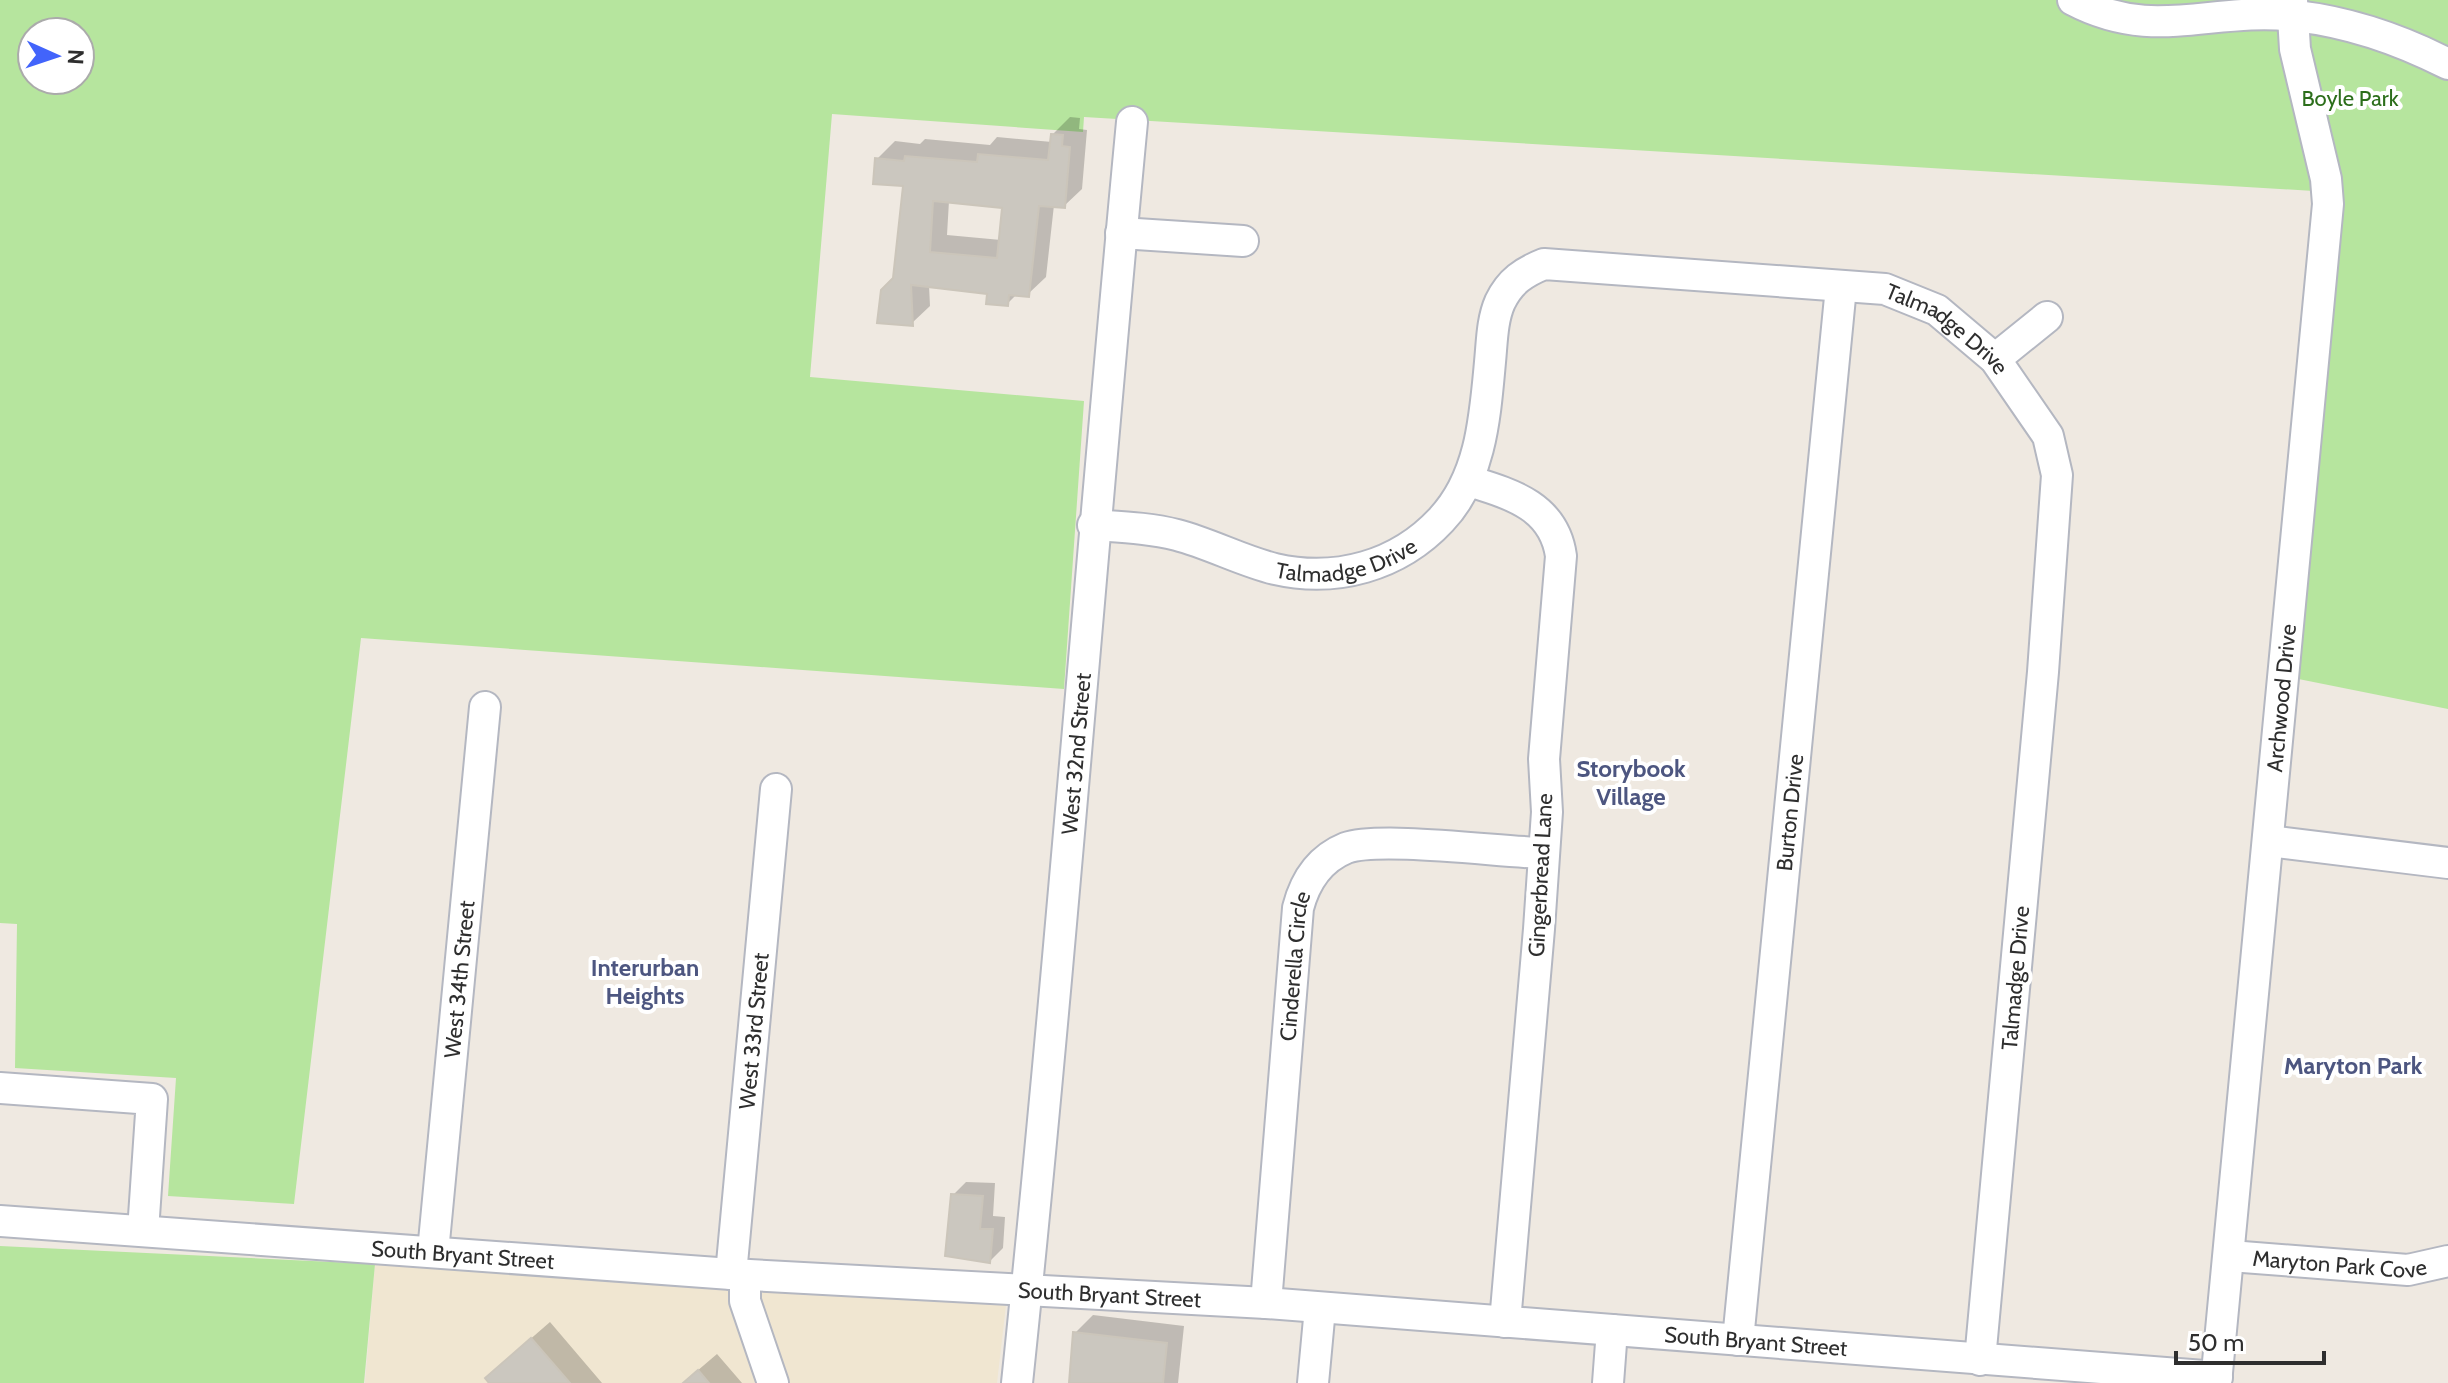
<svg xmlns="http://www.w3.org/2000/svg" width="2448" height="1383" font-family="Cabin,sans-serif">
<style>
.education{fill:#f0e6d1}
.green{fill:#b6e59e;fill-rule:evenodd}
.shadow{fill:#0003;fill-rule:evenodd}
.building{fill:#cbc7bf;stroke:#cbc5ba;stroke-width:2;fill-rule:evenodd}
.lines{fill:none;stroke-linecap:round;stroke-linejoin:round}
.minor-casing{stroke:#b4b7c1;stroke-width:34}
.minor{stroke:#fff;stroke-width:30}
.labels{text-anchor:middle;stroke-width:8;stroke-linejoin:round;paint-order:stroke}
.park-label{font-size:22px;fill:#2c6e1b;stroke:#fff}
.street-label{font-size:22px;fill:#2e2e2e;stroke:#fff}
.neighbourhood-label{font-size:24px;font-weight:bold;fill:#4d5680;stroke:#fff}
</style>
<rect width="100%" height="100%" fill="#efe9e1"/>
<path class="education" d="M375 1264 1006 1305 997 1383H365Z"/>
<path class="green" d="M0 0H2448V709L2284 676 2314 191 1084 117 1083 132 832 114 810 377 1084 401 1064 689 361 638 294 1204 168 1196 176 1078 15 1068 17 924 0 923ZM32 32H80V80H32Z
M0 1246 375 1264 364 1383H0Z"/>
<path class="shadow" d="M1070 117 1080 118 1079 129 1087 130 1082 189 1064 206 1054 205 1046 277 1028 294H1017L1007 304 989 292 929 285 930 306 912 323 894 279 905 185 877 159 895 141 920 144 925 139 990 145 997 137 1052 142V135ZM949 201 1004 206 1001 240 947 235Z
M966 1182 995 1183 993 1216 1005 1217 1003 1248 990 1261 953 1195Z
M1093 1315 1184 1326 1178 1383H1071L1075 1333Z
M550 1322 602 1383H491L505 1361Z
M717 1354 742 1383H683Z"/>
<path class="building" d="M1051 134 1063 135 1062 146 1070 147 1065 208 1039 206 1029 297 1009 295 1008 306 986 304 987 294 911 285 913 326 877 323 881 290 893 278 903 186 873 184 875 158 904 161 905 156 977 162 978 154 1048 160ZM933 201 1002 208 997 258 930 252Z
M951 1194 983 1196 980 1229H993L990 1263 945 1256Z
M1073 1332 1167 1343 1163 1383H1069Z
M531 1338 570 1383H489L485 1378Z
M698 1370 709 1383H683Z"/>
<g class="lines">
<defs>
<g id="minor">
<path d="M2073 0C2155 43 2211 6 2296 16 2349 22 2401 40 2448 64"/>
<path d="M1121 233 1243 241"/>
<path d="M1995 359 2047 317"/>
<path d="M1469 481C1511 494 1554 506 1561 556L1544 759 1547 812 1539 929 1505 1322"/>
<path id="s1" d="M1093 525C1121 527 1150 528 1177 535 1211 544 1242 561 1275 569 1336 583 1398 566 1441 520 1481 478 1485 417 1490 362 1492 342 1492 320 1500 302 1510 281 1524 272 1544 264L1885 289 1937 310 1995 359 2048 436 2057 475 2043 672 1980 1360"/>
<path d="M2269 841 2448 863"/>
<path d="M0 1088 152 1099 143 1231"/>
<path id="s2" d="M0 1221 731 1274 1266 1303 2217 1377"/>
<path id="s3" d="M433 1252 485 707"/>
<path id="s4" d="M2230 1256 2408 1270 2448 1261"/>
<path id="s5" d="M731 1274 776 789"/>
<path d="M745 1275V1301L773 1383"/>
<path id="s6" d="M1266 1303 1298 908C1305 881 1319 859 1346 848 1380 836 1500 852 1543 853"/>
<path id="s7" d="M1738 1340 1841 287"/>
<path id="s8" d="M1017 1383C1061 964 1092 542 1132 122"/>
<path d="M1313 1383 1320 1308"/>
<path d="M1608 1383 1612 1330"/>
<path id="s9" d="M2216 1383 2328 204 2326 179 2295 49 2292 0"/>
</g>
</defs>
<use href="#minor" class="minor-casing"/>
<use href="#minor" class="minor"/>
</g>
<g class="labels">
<g class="park-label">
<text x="2350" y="106">Boyle Park</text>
</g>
<g class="street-label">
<text dy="8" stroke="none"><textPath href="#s1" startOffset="1076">Talmadge Drive</textPath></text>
<text dy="8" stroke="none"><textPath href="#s1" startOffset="262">Talmadge Drive</textPath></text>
<text dy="8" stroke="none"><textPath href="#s9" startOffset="688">Archwood Drive</textPath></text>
<text dy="8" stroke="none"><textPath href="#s8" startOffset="632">West 32nd Street</textPath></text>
<text dy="8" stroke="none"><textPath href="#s7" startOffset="530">Burton Drive</textPath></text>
<text transform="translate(1540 875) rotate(-87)" y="8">Gingerbread Lane</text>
<text dy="8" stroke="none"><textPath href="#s6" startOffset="338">Cinderella Circle</textPath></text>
<text transform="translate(2015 978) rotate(-85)" y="8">Talmadge Drive</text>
<text dy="8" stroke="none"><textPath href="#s3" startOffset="274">West 34th Street</textPath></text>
<text dy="8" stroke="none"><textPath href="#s5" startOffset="244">West 33rd Street</textPath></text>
<text dy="8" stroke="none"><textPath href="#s2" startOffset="464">South Bryant Street</textPath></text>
<text dy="8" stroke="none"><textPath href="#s4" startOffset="110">Maryton Park Cove</textPath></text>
<text dy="8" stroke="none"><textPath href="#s2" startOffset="1112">South Bryant Street</textPath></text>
<text dy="8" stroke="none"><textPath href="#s2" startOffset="1760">South Bryant Street</textPath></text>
</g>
<g class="neighbourhood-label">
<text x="1631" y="777">Storybook<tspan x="1631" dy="28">Village</tspan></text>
<text x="645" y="976">Interurban<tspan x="645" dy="28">Heights</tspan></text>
<text x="2353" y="1074">Maryton Park</text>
</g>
</g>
<g transform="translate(56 56) rotate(93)"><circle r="38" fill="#ffffff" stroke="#ababab" stroke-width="2"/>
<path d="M0-6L14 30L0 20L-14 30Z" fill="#4264fb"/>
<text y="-12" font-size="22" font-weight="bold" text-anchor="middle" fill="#2e2e2e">N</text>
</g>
<path d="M2176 1351v12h148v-12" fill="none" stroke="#2e2e2e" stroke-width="4"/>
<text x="2188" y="1351" font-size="24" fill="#2e2e2e" stroke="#ffffff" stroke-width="6" paint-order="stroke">50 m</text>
</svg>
